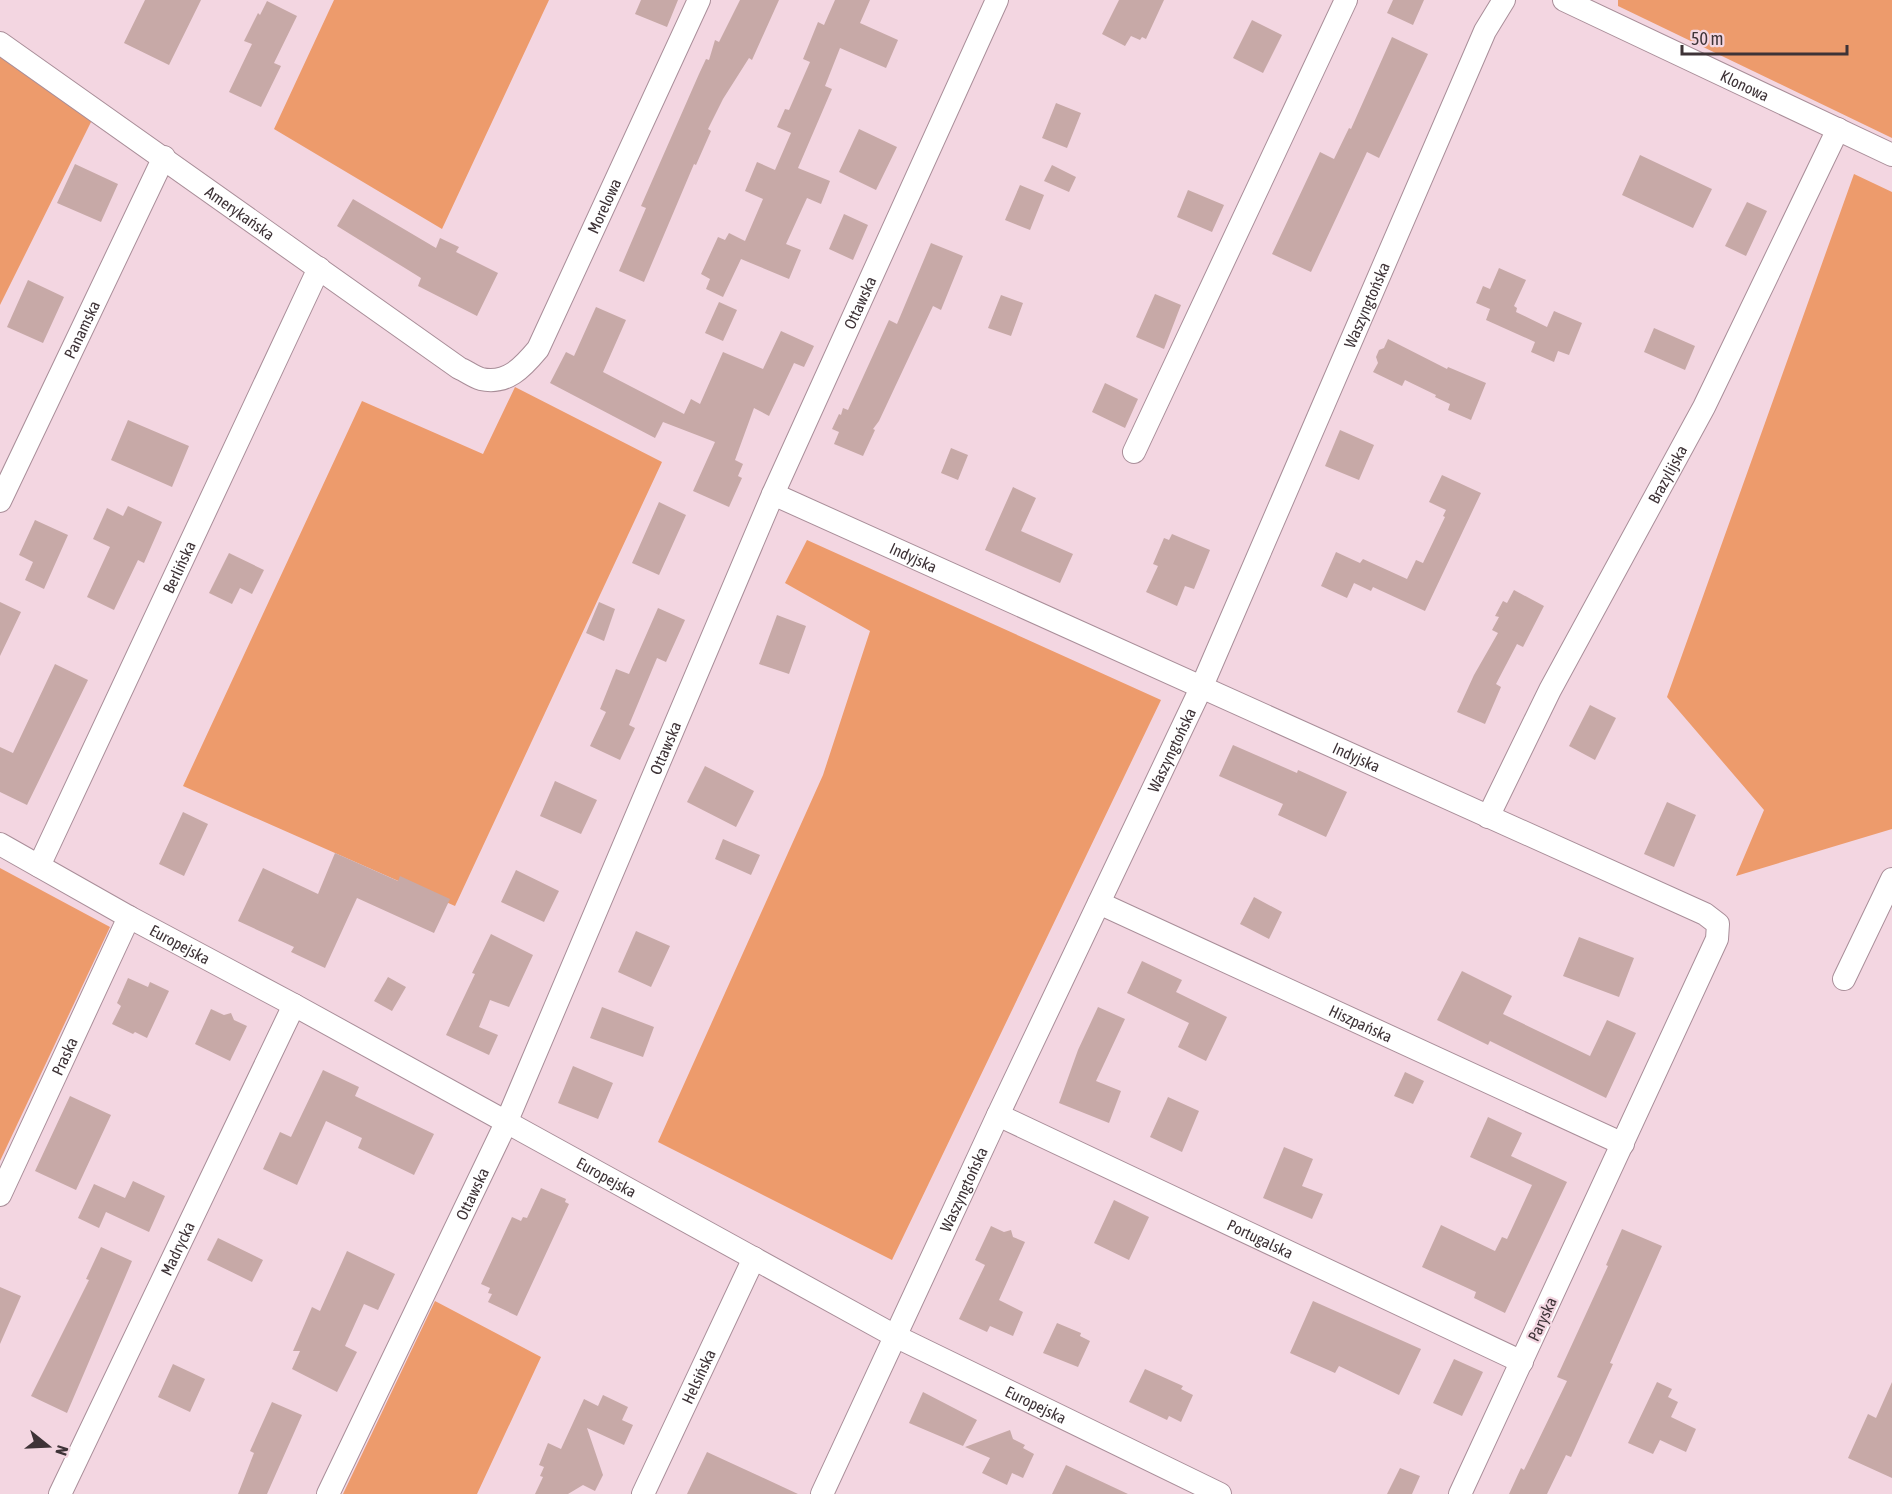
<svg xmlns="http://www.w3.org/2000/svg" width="1892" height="1494" font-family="'Asap Condensed',sans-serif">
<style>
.green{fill:#ed9b6c}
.building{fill:#c7a9a7}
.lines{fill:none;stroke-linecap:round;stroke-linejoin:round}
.street-casing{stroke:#a98e99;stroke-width:24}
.street{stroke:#fff;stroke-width:22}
.labels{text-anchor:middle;stroke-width:4.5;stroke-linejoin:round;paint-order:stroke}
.street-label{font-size:16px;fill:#3e3337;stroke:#f3d6e1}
</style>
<rect width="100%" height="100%" fill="#f3d6e1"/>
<path class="green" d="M334 0H549L442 229 274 129Z
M1618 0H1892V138L1618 6Z
M0 55 92 120 0 305Z
M1854 174 1892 192V829L1736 876 1764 810 1667 697Z
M515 387 662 462 455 906 183 786 362 401 483 454Z
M807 540 1161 700 892 1260 658 1142 823 775 870 631 785 583Z
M0 868 110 927 0 1161Z
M435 1301 541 1357 477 1494H343Z"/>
<path class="building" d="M145 0H201L169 65 124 43Z
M641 0H678L667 27 635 14Z
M740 0H779L752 60 749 58 723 99 708 129 711 131 696 165 694 164 644 282 619 271 646 208 641 206 699 74 706 59 709 60 715 40 719 42Z
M835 0H870L860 23 898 40 886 68 840 48 825 86 832 89 798 168 830 181 821 204 807 198 786 244 801 250 789 279 741 259 723 297 706 289 710 279 701 274 718 237 725 240 729 233 745 241 763 199 745 191 757 162 775 170 791 133 777 127 785 109 789 110 810 62 803 59 818 22 824 25Z
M1119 0H1164L1146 39 1142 37 1140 40 1131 36 1125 46 1102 34Z
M1393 0H1424L1413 25 1387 13Z
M267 1 297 16 274 63 281 66 261 107 229 92 252 44 244 41 258 13 260 15Z
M1252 20 1282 35 1263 73 1233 58Z
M1392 37 1428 54 1379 158 1367 152 1311 272 1272 254 1320 152 1334 159 1349 128 1351 129Z
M1056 103 1081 113 1067 148 1042 138Z
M859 129 897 147 876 190 839 172Z
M1640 155 1712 189 1693 228 1622 195Z
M75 164 118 184 101 222 57 203Z
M1052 165 1076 177 1069 192 1044 181Z
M1020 185 1044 195 1030 230 1005 220Z
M1188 190 1224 205 1212 232 1177 217Z
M353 199 436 248 440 238 459 247 456 252 498 273 477 316 418 286 421 278 337 226Z
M1747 202 1767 211 1746 256 1725 246Z
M844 214 868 225 853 260 829 249Z
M931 243 963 256 941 310 933 306 879 421 873 429 875 430 863 456 834 444 839 432 832 429 839 414 841 415 843 408 848 410 889 320 897 324Z
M1499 268 1526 280 1514 306 1517 308 1516 312 1547 327 1554 311 1582 323 1569 355 1558 351 1554 362 1531 352 1535 342 1486 320 1490 309 1476 303 1483 286 1490 289Z
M28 280 64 297 43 343 7 327Z
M1155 294 1181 305 1164 349 1136 337Z
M1001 295 1023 303 1011 336 988 328Z
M719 302 737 310 723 341 705 333Z
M596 307 626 320 603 372 684 414 691 399 700 404 723 352 763 369 781 331 814 346 804 367 794 363 769 416 754 408 735 460 743 464 738 476 742 478 729 507 693 491 715 442 663 422 655 438 550 383 566 352 574 356Z
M1654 328 1695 346 1685 370 1644 352Z
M1388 339 1447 369 1448 367 1486 383 1471 420 1448 410 1450 404 1435 397 1436 395 1405 380 1402 386 1373 372 1378 363 1376 357 1379 350 1384 348Z
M1105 383 1138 399 1125 428 1092 412Z
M128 420 189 446 172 487 111 460Z
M1340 430 1374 445 1359 480 1325 466Z
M951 448 968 455 958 480 941 473Z
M1442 475 1481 493 1425 611 1373 587 1371 591 1354 583 1347 598 1321 586 1336 552 1360 563 1363 559 1407 579 1416 560 1423 563 1445 517 1443 516 1446 510 1429 502Z
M1013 487 1036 498 1021 531 1073 554 1060 583 985 550Z
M659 502 686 515 659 575 632 563Z
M128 506 162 522 144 563 138 560 114 610 87 597 110 547 93 539 107 508 123 516Z
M35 520 68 535 44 589 25 580 33 562 19 555Z
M1172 534 1210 550 1194 589 1185 586 1177 606 1146 592 1158 566 1153 564 1164 538 1169 540Z
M229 553 264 570 252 594 240 588 232 604 209 593Z
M1514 590 1544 606 1523 647 1517 644 1496 684 1501 687 1485 724 1457 712 1474 675 1498 633 1492 630 1499 617 1495 616 1503 601 1507 603Z
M0 602 21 612 0 656Z
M599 602 615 609 604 641 586 633Z
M658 608 685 620 666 662 657 658 629 725 635 728 620 760 590 746 606 712 600 709 616 669 629 674Z
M777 615 806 626 789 674 759 664Z
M55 664 88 680 27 805 0 792V747L13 753Z
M1590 705 1616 718 1595 760 1569 746Z
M1233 745 1297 773 1298 770 1347 792 1326 837 1278 815 1283 804 1219 776Z
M705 766 754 791 736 827 687 802Z
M555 781 597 800 581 834 540 816Z
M1667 802 1696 815 1674 867 1644 854Z
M183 812 208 824 184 876 159 864Z
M723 839 760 855 751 875 715 859Z
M335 853 398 881 400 876 450 899 434 933 357 898 325 968 291 952 294 947 238 921 263 868 318 894Z
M516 870 559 891 544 922 501 902Z
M1254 897 1282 912 1269 939 1240 924Z
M636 931 670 946 651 987 618 972Z
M491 934 533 955 509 1007 490 1000 479 1027 498 1035 489 1055 446 1035 475 974 472 973Z
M1579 937 1634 958 1619 997 1563 976Z
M1142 961 1182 980 1176 992 1227 1017 1206 1061 1178 1047 1189 1023 1127 993Z
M1462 971 1512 996 1503 1014 1590 1056 1607 1020 1636 1033 1606 1098 1490 1041 1488 1045 1437 1020Z
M388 977 406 987 392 1011 374 1001Z
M128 978 148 987 150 982 169 991 147 1038 135 1032 133 1034 112 1024 121 1006 117 1003Z
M602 1007 654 1027 643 1057 590 1038Z
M1098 1007 1125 1019 1096 1081 1121 1091 1109 1123 1059 1103 1078 1050Z
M211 1009 224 1015 231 1013 234 1020 247 1026 230 1061 195 1044Z
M573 1066 613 1083 598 1119 558 1103Z
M323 1070 359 1087 355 1096 434 1134 414 1175 358 1148 362 1138 326 1121 297 1185 263 1169 280 1132 291 1137Z
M1405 1072 1424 1081 1413 1104 1394 1096Z
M70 1096 111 1115 76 1190 35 1171Z
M1168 1097 1199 1111 1182 1152 1150 1137Z
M1488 1117 1522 1133 1511 1156 1567 1182 1505 1313 1474 1298 1476 1292 1422 1267 1441 1225 1495 1251 1502 1237 1507 1239 1532 1185 1470 1157Z
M1284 1147 1313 1159 1302 1186 1323 1194 1312 1219 1263 1198Z
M133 1181 165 1196 149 1232 106 1212 99 1228 78 1218 94 1184 125 1198Z
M541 1188 566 1199 565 1202 569 1204 517 1316 488 1302 492 1294 488 1293 490 1288 481 1284 512 1217 521 1221 523 1217 527 1218Z
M1114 1200 1149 1217 1129 1260 1094 1243Z
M991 1226 1004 1232 1011 1230 1013 1237 1025 1242 999 1300 1023 1312 1013 1336 990 1326 987 1332 959 1319 985 1265 975 1260Z
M1622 1229 1662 1246 1610 1363 1613 1364 1571 1457 1566 1455 1547 1494H1509L1521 1468 1524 1470 1567 1381 1557 1377 1608 1266 1606 1265Z
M218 1238 263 1260 252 1282 207 1260Z
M101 1247 132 1261 67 1413 31 1396 89 1280 86 1279Z
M347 1251 395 1274 378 1310 364 1304 345 1346 357 1352 337 1392 292 1369 300 1351H293L312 1307 320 1311Z
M0 1287 21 1296 0 1344Z
M1313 1301 1421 1349 1399 1395 1339 1366 1335 1373 1290 1353Z
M1057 1323 1081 1333 1080 1336 1090 1341 1078 1367 1043 1353Z
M1454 1359 1483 1372 1462 1416 1433 1403Z
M173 1364 205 1379 190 1412 158 1397Z
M1145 1369 1183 1386 1181 1389 1193 1395 1181 1422 1169 1416 1167 1420 1129 1402Z
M1657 1382 1672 1389 1668 1397 1678 1402 1671 1417 1696 1429 1686 1452 1660 1440 1653 1454 1628 1443Z
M1892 1382V1478L1848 1458 1868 1414 1876 1418Z
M923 1392 977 1420 963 1446 909 1423Z
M603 1395 628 1407 622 1420 633 1425 624 1445 587 1428 603 1475 595 1491 583 1485 568 1494H535L543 1477 540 1476 544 1467 539 1465 548 1443 561 1449 584 1399 598 1406Z
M272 1402 302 1415 267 1494H238L254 1453 250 1451Z
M1010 1430 1013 1439 1025 1445 1023 1448 1034 1454 1023 1478 1012 1473 1007 1485 982 1473 990 1458 965 1447Z
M707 1452 757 1475 798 1494H687Z
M1066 1465 1128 1494H1052Z
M1400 1468 1420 1476 1412 1494H1387Z"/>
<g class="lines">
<defs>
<g id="street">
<path id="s1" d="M1564 0 1892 155"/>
<path id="s2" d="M0 43 459 368C466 371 474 377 481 379 507 385 523 367 538 349L699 0"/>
<path d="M1134 452 1346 0"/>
<path id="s3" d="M773 494 1705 914 1718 924 1717 939 1460 1494"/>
<path id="s4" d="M0 501 164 157"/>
<path id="s5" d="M1488 817 1550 690 1704 407 1838 129"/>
<path id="s6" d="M0 844 129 917 294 1005 895 1336 1220 1494"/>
<path id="s7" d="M39 866 319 268"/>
<path id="s8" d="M1099 903 1623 1144"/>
<path d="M1844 979 1892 879"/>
<path id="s9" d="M998 1115 1522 1362"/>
<path id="s10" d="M0 1195 129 917"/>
<path id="s11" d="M60 1494 294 1005"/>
<path id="s12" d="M328 1494 506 1123 773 494 997 0"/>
<path id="s13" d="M643 1494 754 1258"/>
<path id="s14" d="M822 1494 998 1115 1202 686 1485 31 1504 0"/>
</g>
</defs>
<use href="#street" class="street-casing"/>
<use href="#street" class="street"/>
</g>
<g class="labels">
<g class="street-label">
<text dy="6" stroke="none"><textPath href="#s1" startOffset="200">Klonowa</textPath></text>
<text dy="6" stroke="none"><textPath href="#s2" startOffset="813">Morelowa</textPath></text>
<text dy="6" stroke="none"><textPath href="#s2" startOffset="294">Amerykańska</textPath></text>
<text dy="6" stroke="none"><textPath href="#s12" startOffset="1305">Ottawska</textPath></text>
<text dy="6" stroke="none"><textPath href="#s14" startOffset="1308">Waszyngtońska</textPath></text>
<text dy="6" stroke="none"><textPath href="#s4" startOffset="190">Panamska</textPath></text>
<text dy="6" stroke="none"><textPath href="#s5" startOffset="387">Brazylijska</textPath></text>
<text dy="6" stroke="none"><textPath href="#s3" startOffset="154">Indyjska</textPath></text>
<text dy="6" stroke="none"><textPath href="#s7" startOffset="330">Berlińska</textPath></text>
<text dy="6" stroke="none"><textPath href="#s12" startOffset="819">Ottawska</textPath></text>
<text dy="6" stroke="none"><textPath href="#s14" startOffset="822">Waszyngtońska</textPath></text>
<text dy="6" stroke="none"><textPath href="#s3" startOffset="640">Indyjska</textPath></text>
<text dy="6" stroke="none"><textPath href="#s6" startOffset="206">Europejska</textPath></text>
<text dy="6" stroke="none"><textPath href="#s8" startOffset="288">Hiszpańska</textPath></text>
<text dy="6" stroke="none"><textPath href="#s10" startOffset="153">Praska</textPath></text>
<text dy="6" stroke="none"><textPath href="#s6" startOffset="692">Europejska</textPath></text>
<text dy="6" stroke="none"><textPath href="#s14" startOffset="336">Waszyngtońska</textPath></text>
<text dy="6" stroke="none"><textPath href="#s12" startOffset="333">Ottawska</textPath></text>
<text dy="6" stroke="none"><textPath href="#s9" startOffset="290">Portugalska</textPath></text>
<text dy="6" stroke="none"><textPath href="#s11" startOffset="272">Madrycka</textPath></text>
<text transform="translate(1542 1319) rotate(-65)" y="6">Paryska</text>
<text dy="6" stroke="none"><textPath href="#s13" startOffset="130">Helsińska</textPath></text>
<text dy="6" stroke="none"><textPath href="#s6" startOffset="1178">Europejska</textPath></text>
</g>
</g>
<g transform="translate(48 1446) rotate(108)" stroke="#f3d6e1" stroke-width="4.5" paint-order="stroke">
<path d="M0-4.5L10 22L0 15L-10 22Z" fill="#3e3337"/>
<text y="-9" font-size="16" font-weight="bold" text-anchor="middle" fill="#3e3337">N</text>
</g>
<path d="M1682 45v9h165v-9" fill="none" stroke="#3e3337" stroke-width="3"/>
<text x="1691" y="45" font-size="18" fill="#3e3337" stroke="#f3d6e1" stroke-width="4.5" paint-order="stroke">50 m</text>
</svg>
